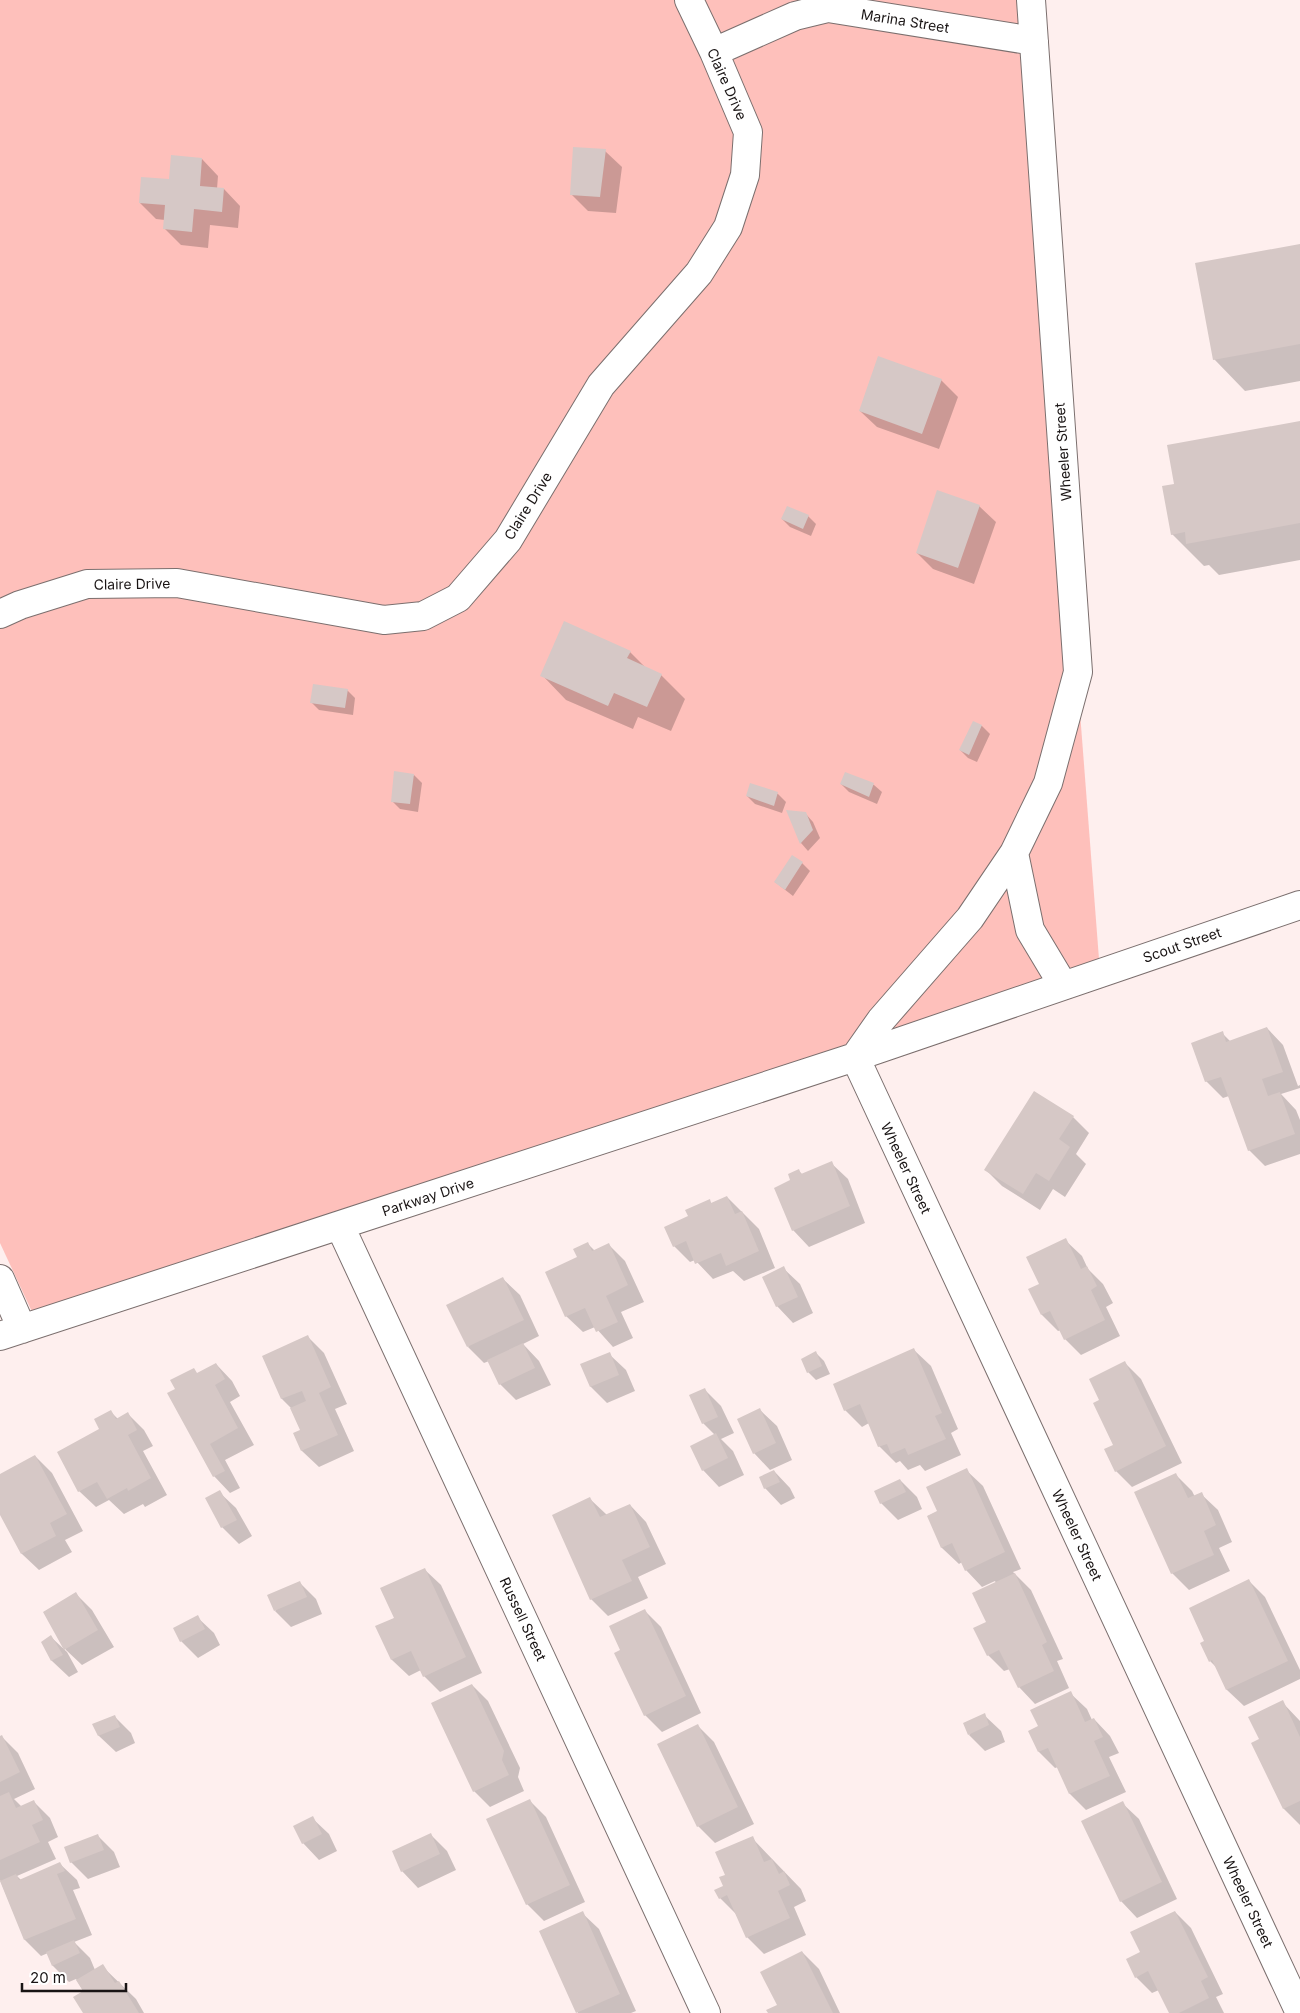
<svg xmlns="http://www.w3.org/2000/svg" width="1300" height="2013" font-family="Inter,sans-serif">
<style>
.green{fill:#fec0bb}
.shadow{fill:#0003}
.building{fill:#d6c8c6}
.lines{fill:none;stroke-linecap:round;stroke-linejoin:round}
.street-casing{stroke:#7b6f6e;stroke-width:30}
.street{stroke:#fff;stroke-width:28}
.labels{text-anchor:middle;stroke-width:4;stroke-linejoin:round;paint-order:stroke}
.street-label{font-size:14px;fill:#191414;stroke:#fff}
</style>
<rect width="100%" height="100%" fill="#feefee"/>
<path class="green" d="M0 0H1018L1070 583 1100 972 34 1316 0 1243Z"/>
<path class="shadow" d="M605 151 622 167 616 213 588 211 572 195Z
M202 159 218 176 217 189H224L240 206 238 228 210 225 208 248 181 245 164 228 165 220 156 219 140 203Z
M1300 246V381L1245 391 1214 359Z
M941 380 958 397 939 449 877 427 860 411Z
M1300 422V560L1219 575 1209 565 1204 566 1172 534 1176 485Z
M979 506 996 522 974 584 933 569 917 553Z
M808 516 816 524 811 536 790 527 782 519Z
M630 652 646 668 661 675 685 699 671 731 638 717 633 729 566 700 542 675Z
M347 690 355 698 353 715 319 710 311 702Z
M974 723 982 726 990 734 977 762 968 758 960 750Z
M846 773 874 785 882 792 877 804 849 792 841 784Z
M414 775 422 783 418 812 400 809 392 801Z
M751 784 778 794 786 802 782 813 755 804 747 796Z
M805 813 813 822 820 838 808 851 801 843Z
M802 863 810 871 793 896 775 882Z
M1267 1028 1283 1045 1298 1086 1300 1085V1088L1281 1094 1296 1110 1300 1120V1154L1265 1166 1249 1150 1229 1096 1223 1098 1206 1081 1222 1033 1231 1042Z
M1073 1117 1089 1133 1076 1154 1086 1164 1065 1197 1053 1189 1040 1210 1002 1186 986 1170Z
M831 1163 848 1179 865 1223 809 1247 793 1230 792 1181 799 1171 803 1175Z
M727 1197 759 1229 775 1268 744 1281 733 1271 713 1279 695 1260 690 1262 674 1246 689 1217 709 1200 712 1204Z
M1065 1240 1082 1256 1088 1269 1103 1284 1113 1303 1106 1307 1120 1336 1081 1355 1065 1339 1061 1330 1058 1331 1042 1315 1041 1284Z
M587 1243 595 1251 609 1245 625 1261 644 1302 621 1312 633 1338 613 1347 595 1327 583 1332 566 1316 579 1258Z
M783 1268 800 1284 813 1313 793 1323 777 1306Z
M503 1279 520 1295 539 1336 523 1344 539 1361 551 1385 516 1400 500 1384 489 1361 484 1363 468 1347Z
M308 1337 324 1353 347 1404 335 1409 354 1451 319 1467 302 1451 294 1434 302 1430 291 1408 282 1399 263 1357Z
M914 1350 931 1366 958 1429 951 1433 961 1455 925 1471 920 1465 908 1470 900 1461 896 1463 879 1446 869 1423 862 1427 845 1410Z
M816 1353 824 1361 830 1374 816 1380 808 1372Z
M609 1354 626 1370 635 1391 607 1403 591 1387 582 1365Z
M1125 1363 1141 1379 1182 1463 1132 1487 1116 1471 1115 1445 1101 1401Z
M216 1364 232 1381 240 1396 230 1402 254 1445 225 1460 240 1488 230 1493 214 1476 198 1374Z
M705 1390 721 1406 734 1433 721 1439 733 1451 744 1475 719 1487 703 1470 715 1435 703 1423Z
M760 1410 777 1426 792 1460 770 1470 754 1453Z
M111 1412 118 1419 128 1414 144 1430 153 1446 143 1451 167 1495 145 1507 143 1504 124 1514 109 1500 96 1507 79 1491 101 1429Z
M35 1456 52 1473 83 1531 65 1540 72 1552 39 1570 22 1554 0 1512V1475Z
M966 1470 983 1486 1021 1569 1013 1572 1031 1590 1063 1659 1057 1661 1069 1688 1035 1704 1019 1687 1010 1669 1004 1671 988 1655 987 1622 996 1583 995 1581 982 1587 966 1570 962 1562 959 1564 942 1548 928 1516 939 1511Z
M774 1471 790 1488 795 1498 781 1505 765 1488Z
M1176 1475 1192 1491 1195 1497 1201 1494 1218 1510 1232 1542 1219 1548 1230 1571 1189 1590 1172 1573Z
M900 1480 917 1497 922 1509 898 1520 881 1503 876 1492Z
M219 1492 236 1508 252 1536 239 1544 222 1527Z
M590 1499 607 1515 630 1505 646 1522 666 1564 638 1577 648 1598 608 1616 591 1599Z
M424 1569 441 1585 482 1673 440 1692 424 1676 421 1670 409 1676 392 1660 377 1627 395 1618Z
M1249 1581 1265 1597 1300 1670V1679L1244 1706 1227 1690 1218 1669 1210 1661Z
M300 1583 316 1599 322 1614 291 1627 275 1611Z
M76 1594 92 1610 114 1647 82 1665 66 1650 44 1612Z
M644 1610 661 1627 701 1713 662 1732 645 1715 622 1650Z
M197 1617 214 1633 220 1645 198 1658 181 1641Z
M51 1637 67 1652 78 1672 69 1677 52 1661 42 1642Z
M472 1685 488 1701 520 1768 518 1777 524 1791 490 1807 474 1791Z
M1070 1693 1087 1709 1092 1720 1094 1719 1110 1736 1119 1753 1109 1757 1126 1792 1086 1810 1070 1794 1058 1767 1055 1768 1039 1752 1040 1727Z
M1282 1702 1300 1721V1825L1284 1809 1252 1743 1260 1740Z
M984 1715 1001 1731 1005 1742 985 1751 969 1735Z
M114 1716 131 1733 135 1743 116 1752 99 1736 94 1725Z
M698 1726 714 1742 754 1824 715 1843 698 1826Z
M2 1737 18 1753 35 1789 14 1799 22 1807 34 1802 50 1818 58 1837 48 1842 56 1859 17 1876 21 1880 60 1864 77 1880 80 1888 73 1890 92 1935 74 1942 90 1958 95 1970 102 1966 136 1999 144 2013H84V1992L76 1979 69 1982 53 1966 48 1953 41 1956 25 1940 0 1880V1738Z
M530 1801 546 1817 585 1902 544 1921 527 1904Z
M1122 1803 1139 1819 1177 1899 1137 1918 1121 1901Z
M312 1818 329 1834 337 1851 319 1860 303 1843Z
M430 1834 447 1851 456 1870 418 1888 402 1871Z
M97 1835 114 1852 120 1867 88 1879 71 1862Z
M752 1838 801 1889 806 1901 794 1907 806 1935 764 1954 747 1937 736 1914 720 1898 725 1886 727 1875Z
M1175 1912 1191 1928 1223 1994 1216 1997 1224 2013H1170L1159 1990 1152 1993 1136 1977 1142 1953Z
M582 1913 599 1929 636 2011 631 2013H578L541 1932Z
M802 1952 819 1969 840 2013H769L778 2005Z"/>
<path class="building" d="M573 147 606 149 600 197 570 195Z
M171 155 202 158 200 186 224 188 222 212 194 209 192 232 163 229 165 205 139 203 141 177 169 179Z
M1300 244V344L1213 360 1195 263Z
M878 356 942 379 922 434 859 411Z
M1300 421V523L1186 544 1185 532 1171 535 1162 486 1174 484 1167 445Z
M937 490 980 505 958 568 916 553Z
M787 506 809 515 803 529 781 519Z
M564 621 631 651 627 658 662 674 647 707 614 693 608 706 540 676Z
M313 684 348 689 345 708 310 703Z
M973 721 982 725 969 755 959 750Z
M394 771 414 774 410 804 391 802Z
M845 772 874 783 869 797 840 784Z
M750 783 778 792 774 806 746 796Z
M786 810 806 812 813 830 800 844Z
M792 855 803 862 785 890 774 882Z
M1267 1027 1283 1072 1262 1079 1268 1096 1280 1092 1295 1134 1248 1151 1221 1077 1205 1082 1191 1043 1223 1031 1226 1042Z
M1034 1091 1074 1116 1059 1139 1070 1147 1049 1181 1036 1173 1023 1194 984 1170Z
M832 1161 850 1206 792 1231 774 1188 790 1180 788 1174 799 1169 801 1174Z
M727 1196 735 1214 742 1211 759 1251 726 1266 721 1253 695 1264 686 1241 673 1247 664 1227 688 1216 685 1210 710 1199 711 1203Z
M1066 1238 1081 1269 1087 1266 1097 1286 1091 1290 1105 1320 1064 1340 1050 1311 1041 1315 1028 1289 1039 1284 1026 1257Z
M588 1242 592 1251 609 1243 628 1285 606 1296 618 1322 596 1332 585 1308 565 1317 545 1272 577 1257 573 1249Z
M784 1266 798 1297 776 1307 762 1277Z
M503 1277 524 1320 467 1347 446 1305Z
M308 1335 331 1387 319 1393 338 1435 301 1451 293 1433 300 1430 290 1408 306 1401 302 1391 281 1399 262 1356Z
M523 1343 535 1368 499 1385 487 1360Z
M914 1348 942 1413 935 1416 946 1439 908 1455 905 1448 891 1454 887 1444 878 1447 860 1404 844 1411 833 1384Z
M816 1351 822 1366 807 1373 801 1359Z
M610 1352 619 1375 590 1387 580 1364Z
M1125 1361 1166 1446 1115 1472 1104 1449 1113 1445 1093 1403 1099 1400 1089 1379Z
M216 1363 225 1379 215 1385 238 1428 210 1444 225 1471 213 1477 167 1393 175 1389 170 1380 194 1368 197 1373Z
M705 1388 718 1417 702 1424 689 1395Z
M760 1408 776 1443 753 1454 737 1419Z
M111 1410 116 1419 128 1412 137 1430 128 1435 151 1478 128 1491 127 1488 107 1499 97 1482 78 1492 57 1452 99 1429 94 1419Z
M716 1433 728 1458 702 1471 690 1446Z
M35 1455 67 1514 50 1523 56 1536 21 1554 0 1515V1474Z
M967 1468 1005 1552 965 1571 952 1543 941 1548 927 1516 937 1511 926 1487Z
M774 1470 780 1482 764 1489 759 1477Z
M1176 1473 1188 1498 1202 1492 1216 1525 1204 1531 1214 1555 1171 1574 1134 1492Z
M900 1479 906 1492 880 1504 874 1491Z
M220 1490 237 1520 221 1528 205 1498Z
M590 1497 600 1517 630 1504 650 1547 622 1560 632 1581 590 1600 552 1515Z
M425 1568 466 1657 423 1677 411 1651 391 1660 375 1626 394 1618 380 1588Z
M1015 1573 1047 1642 1042 1645 1054 1671 1018 1688 999 1650 987 1656 973 1628 986 1622 972 1593Z
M1249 1579 1288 1661 1226 1690 1212 1660 1209 1662 1200 1643 1204 1641 1189 1608Z
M300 1581 307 1597 274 1611 267 1595Z
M76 1592 98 1630 64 1650 43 1612Z
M645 1609 686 1696 644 1716 614 1653 620 1650 609 1626Z
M198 1615 205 1629 180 1642 173 1628Z
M51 1635 63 1655 51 1661 41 1642Z
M472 1684 504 1751 502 1760 509 1775 473 1792 431 1703Z
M1071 1691 1085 1722 1094 1718 1103 1737 1094 1741 1110 1776 1069 1794 1048 1748 1038 1752 1028 1731 1038 1726 1030 1710Z
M1283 1700 1300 1737V1801L1283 1809 1251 1743 1259 1739 1248 1717Z
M985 1713 989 1725 968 1735 963 1723Z
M115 1715 120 1727 98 1736 92 1724Z
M698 1724 738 1807 697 1827 657 1744Z
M2 1735 20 1772 0 1782V1736Z
M9 1792 16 1808 34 1800 43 1820 32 1825 40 1842 0 1860V1796Z
M530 1799 570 1885 526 1905 486 1819Z
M1123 1801 1162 1882 1120 1902 1081 1821Z
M313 1816 322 1834 302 1844 293 1826Z
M431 1833 440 1854 401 1872 392 1851Z
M98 1834 104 1850 70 1863 64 1847Z
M753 1836 764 1862 772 1859 779 1874 784 1871 790 1885 778 1891 790 1918 746 1938 727 1895 719 1899 714 1890 723 1886 719 1877 725 1875 715 1852Z
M60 1862 65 1871 57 1874 76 1919 24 1940 0 1881 16 1874 19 1880Z
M583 1911 620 1994 576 2013 539 1931Z
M1175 1911 1208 1977 1201 1981 1209 1998 1179 2013H1169L1148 1971 1135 1978 1126 1959 1140 1952 1130 1932Z
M74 1940 80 1953 52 1966 46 1952Z
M802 1951 833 2013H768L766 2010 777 2005 760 1972Z
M103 1964 115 1983 119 1981 139 2013H83L73 1997 83 1991 76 1980Z"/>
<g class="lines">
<defs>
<path id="street" d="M1031 0 1078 672 1048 783 1014 853 1030 930 1063 985
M714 52 795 16 828 8 1034 41
M0 614 20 605 87 584 177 583 384 620 423 616 458 598 508 540 601 385 699 273 728 227 745 175 748 132 714 52 689 0
M855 1057 1300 2013
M855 1057 881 1020 970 918 1014 853
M340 1226 706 2013
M0 1279 22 1329
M0 1336 855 1057 1300 905"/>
</defs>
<use href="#street" class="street-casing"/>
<use href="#street" class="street"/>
</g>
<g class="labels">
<g class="street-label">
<text transform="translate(905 21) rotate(9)" y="5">Marina Street</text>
<text transform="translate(727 84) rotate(66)" y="5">Claire Drive</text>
<text transform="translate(1063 452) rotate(-94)" y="5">Wheeler Street</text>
<text transform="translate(528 506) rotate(-58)" y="5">Claire Drive</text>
<text transform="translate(132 584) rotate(-1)" y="5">Claire Drive</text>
<text transform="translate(1182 945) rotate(-19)" y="5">Scout Street</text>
<text transform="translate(906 1168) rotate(65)" y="5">Wheeler Street</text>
<text transform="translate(428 1197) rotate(-18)" y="5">Parkway Drive</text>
<text transform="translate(1077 1535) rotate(65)" y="5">Wheeler Street</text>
<text transform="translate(523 1619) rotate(65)" y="5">Russell Street</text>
<text transform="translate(1248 1902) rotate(65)" y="5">Wheeler Street</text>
</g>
</g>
<path d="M22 1983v8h104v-8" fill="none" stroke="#191414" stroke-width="2.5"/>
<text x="30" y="1983" font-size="15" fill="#191414" stroke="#ffffff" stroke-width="4" paint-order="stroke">20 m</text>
</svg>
